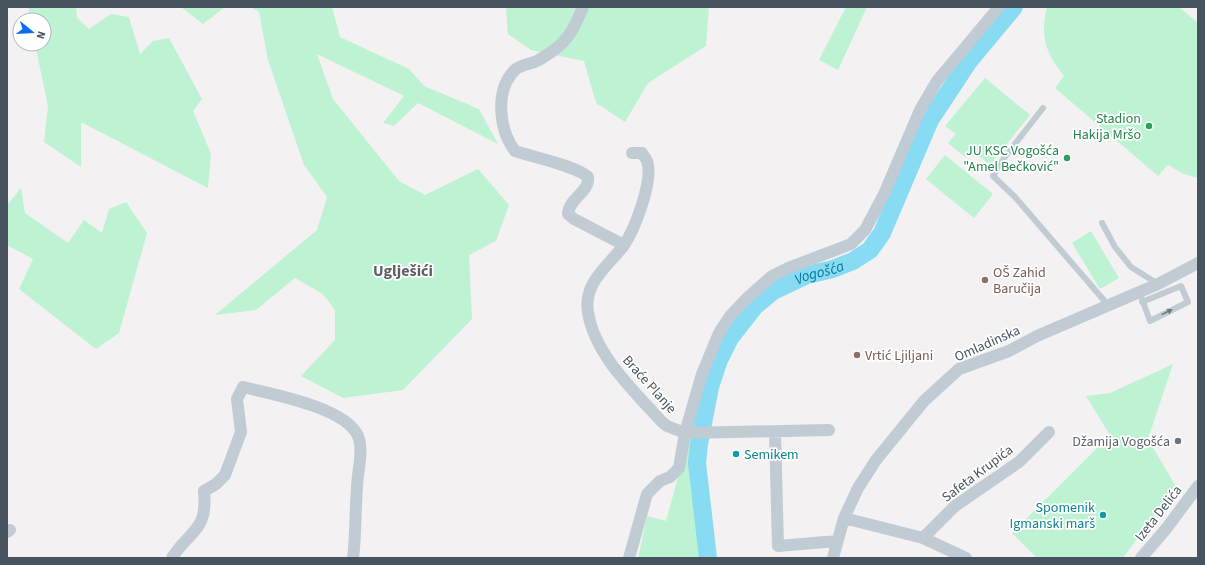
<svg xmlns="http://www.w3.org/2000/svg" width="1205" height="565" font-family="'Source Sans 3',sans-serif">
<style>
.green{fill:#bdf3d3}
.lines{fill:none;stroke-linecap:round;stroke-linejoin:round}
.river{stroke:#87dbf3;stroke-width:18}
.service{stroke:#c1cbd3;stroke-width:6}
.minor{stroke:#c1cbd3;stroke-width:12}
.oneway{fill:#6c7882}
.leisure-dot{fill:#2e9e5b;stroke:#fff;stroke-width:1.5}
.education-dot{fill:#8d6e63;stroke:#fff;stroke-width:1.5}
.worship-dot{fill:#6b7280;stroke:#fff;stroke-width:1.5}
.culture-dot{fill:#0f9aa8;stroke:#fff;stroke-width:1.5}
.labels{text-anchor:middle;stroke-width:3.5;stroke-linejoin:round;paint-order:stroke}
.leisure-label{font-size:14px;fill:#27864d;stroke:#fff;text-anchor:end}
.education-label{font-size:14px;fill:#785e54;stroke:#fff;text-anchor:start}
.street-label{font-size:14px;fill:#475460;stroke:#fff}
.worship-label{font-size:14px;fill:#5b616d;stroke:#fff;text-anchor:end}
.culture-label{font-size:14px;fill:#0d838f;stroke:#fff;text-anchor:start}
.water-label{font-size:15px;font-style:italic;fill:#047c9f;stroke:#fff}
.quarter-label{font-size:16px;font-weight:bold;fill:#5d6166;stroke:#fff}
</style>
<rect width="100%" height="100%" fill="#f3f1f1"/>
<path class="green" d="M28 7H76L77 18 89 29 111 14 129 17 140 54 153 41 169 38 202 99 193 111 211 154 208 188 81 122V167L44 142 48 106 35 44H44V20H31Z
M181 7H225L203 24Z
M251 7H332L340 37 409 69 424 86 479 109 498 144 418 103 394 126 383 123 404 96 317 54 333 99 399 181 425 195 478 169 509 205 496 241 469 255 472 319 403 390 343 398 301 376 335 340V310L323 294 295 278 256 310 215 315 317 230 327 197 304 165 268 60 259 12Z
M506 7H709L706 46 648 83 625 122 596 103 584 61 531 50 508 34Z
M846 7H867L838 70 819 60Z
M1047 7H1179L1198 23V178L1184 174 1168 165 1158 176 1055 88 1064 76C1045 52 1040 37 1047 7Z
M985 78 1030 115 990 165 971 150 965 157 948 143 956 134 945 126Z
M945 155 993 194 974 218 926 179Z
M21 188 25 213 68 243 84 220 102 233 109 209 126 202 147 233 119 333 96 349 19 289 33 259 7 245V205Z
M1091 231 1119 278 1100 289 1072 243Z
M730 316 741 323 719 360 710 387 699 444 697 463 708 558H638L647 516 666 521 677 481 685 433Z
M1173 364 1148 439 1178 490 1149 522 1123 558H1037L1012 533 1110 435 1086 396 1110 393Z"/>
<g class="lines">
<path class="river" id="s1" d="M708 558 697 463 699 444 710 387 719 360 730 338 755 306 773 291 807 275 833 269 853 261 870 250 882 233 930 120 969 61 1014 7"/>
<path class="service" d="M1043 108 1004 158 993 176 1015 197 1108 305
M1102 223 1115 247 1131 267 1158 284
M1139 291 1150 321 1188 302 1181 286 1142 302"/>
<path class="minor" d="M583 7C577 21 571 36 559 46 554 51 545 56 539 60 532 64 523 64 516 69 494 89 499 130 515 151 533 157 576 166 588 177 590 192 569 198 568 214L574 219 624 245
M632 153H642C643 156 646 158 647 161 654 179 635 229 624 245 609 266 583 282 588 312 594 354 634 391 662 422L667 426 685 433 829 430
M775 432 778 546 837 541
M844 518 923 538 966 558
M7 532 10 530
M923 538 955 506 1019 462 1049 432
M172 558C190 529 208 532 204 491L216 484 225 475 241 432 237 399 243 387C271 394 345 407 358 436 364 451 357 473 357 488 355 512 356 535 353 558
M629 558 647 494 660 481 670 477 679 468 685 433 702 374 719 333 730 316 746 299 772 276 788 268 851 244 865 230 884 194 920 110 937 81 999 7
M833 558 844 518 858 488 876 460 924 401 959 369 1009 351 1037 336 1158 284 1198 263
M1141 558 1166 529 1198 486"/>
</g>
<defs><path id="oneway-solid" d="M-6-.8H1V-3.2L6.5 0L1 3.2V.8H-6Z"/></defs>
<use class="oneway" href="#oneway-solid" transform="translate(1167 312) rotate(-26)"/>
<g class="leisure-dot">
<circle cx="1149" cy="126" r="4"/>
<circle cx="1067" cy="158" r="4"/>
</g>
<g class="education-dot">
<circle cx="985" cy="280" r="4"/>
<circle cx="857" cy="355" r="4"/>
</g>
<circle class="worship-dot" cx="1178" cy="441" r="4"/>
<g class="culture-dot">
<circle cx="736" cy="454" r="4"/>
<circle cx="1103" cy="515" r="4"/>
</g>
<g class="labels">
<g class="leisure-label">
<text x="1141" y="123">Stadion<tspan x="1141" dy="16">Hakija Mršo</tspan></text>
<text x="1059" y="155">JU KSC Vogošća<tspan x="1059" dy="16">"Amel Bečković"</tspan></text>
</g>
<g class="education-label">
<text x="993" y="277">OŠ Zahid<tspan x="993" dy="16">Baručija</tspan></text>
<text x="865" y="360">Vrtić Ljiljani</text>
</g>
<g class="street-label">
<text transform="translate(987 343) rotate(-24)" y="5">Omladinska</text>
<text transform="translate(650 384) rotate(48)" y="5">Braće Planje</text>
<text transform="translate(977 473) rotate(-37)" y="5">Safeta Krupića</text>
<text transform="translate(1158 513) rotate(-52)" y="5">Izeta Delića</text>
</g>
<g class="worship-label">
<text x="1170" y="446">Džamija Vogošća</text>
</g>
<g class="culture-label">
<text x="744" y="459">Semikem</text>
<text x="1095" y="512" text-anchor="end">Spomenik<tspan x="1095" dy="16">Igmanski marš</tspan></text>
</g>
<g class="water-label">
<text dy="5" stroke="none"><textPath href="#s1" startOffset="340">Vogošća</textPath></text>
</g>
<g class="quarter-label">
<text x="403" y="276">Uglješići</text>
</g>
</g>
<rect width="1205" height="565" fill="none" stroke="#475460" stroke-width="16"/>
<g transform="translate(32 32) rotate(108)"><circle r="19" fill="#ffffff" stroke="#b5bbbf"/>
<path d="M0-3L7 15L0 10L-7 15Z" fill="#0c6df2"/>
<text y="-6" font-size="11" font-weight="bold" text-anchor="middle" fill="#475460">N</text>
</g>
</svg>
